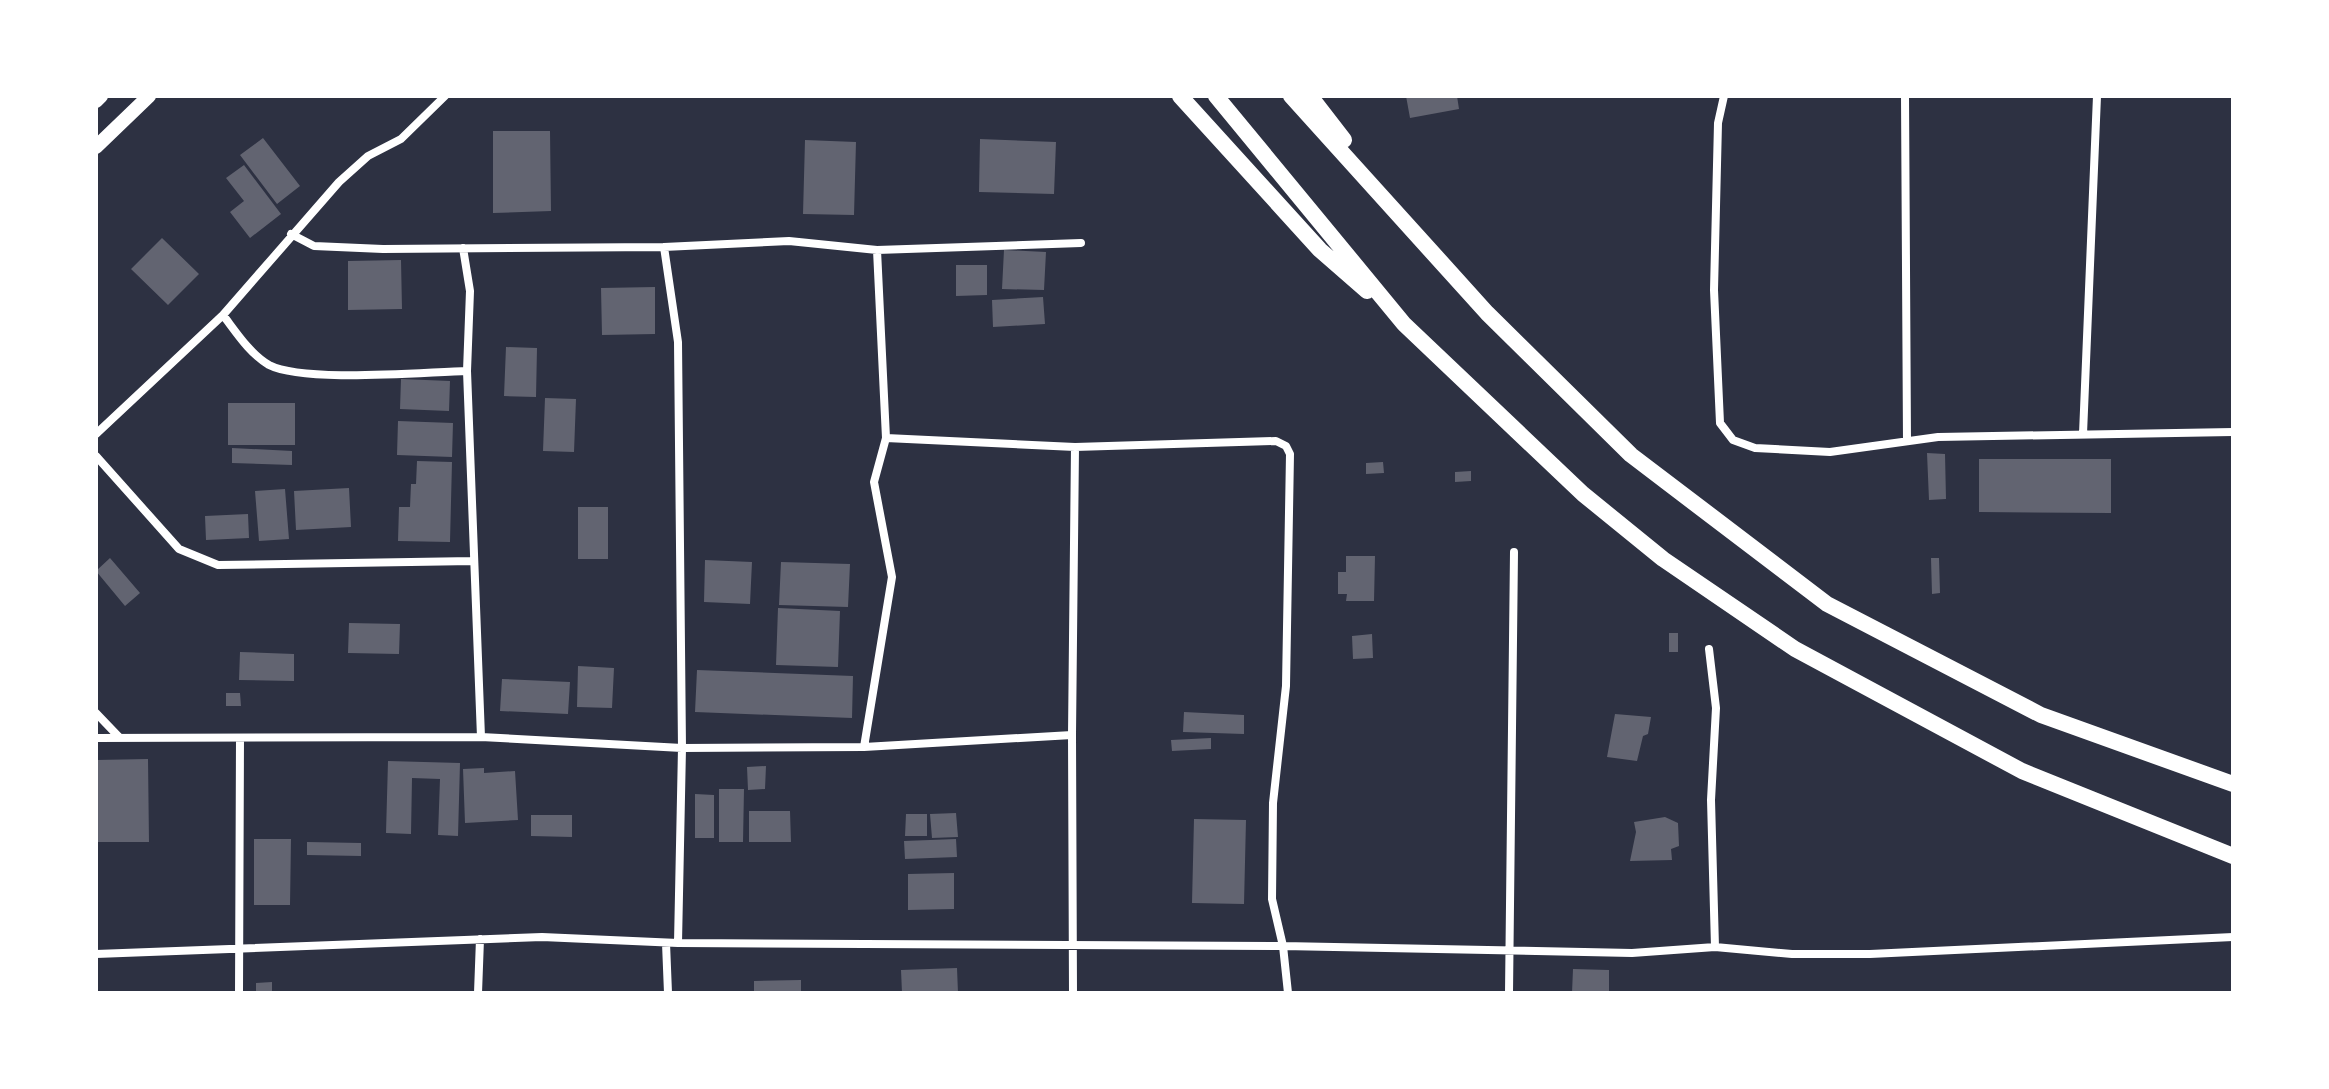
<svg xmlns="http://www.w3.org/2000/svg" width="2329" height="1089" font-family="'Space Grotesk',sans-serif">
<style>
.building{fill:#626471}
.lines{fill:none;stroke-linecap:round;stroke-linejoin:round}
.minor{stroke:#fff;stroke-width:8}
.secondary{stroke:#fff;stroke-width:14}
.trunk{stroke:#fff;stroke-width:16}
</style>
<rect width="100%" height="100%" fill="#2d3142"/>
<path class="building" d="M1406 96H1457L1459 109 1410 118Z
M493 131H550L551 211 493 213Z
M263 138 300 186 277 204 240 155Z
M980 139 1056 142 1054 194 979 192Z
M805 140 856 142 854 215 803 214Z
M244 165 281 214 250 238 230 212 244 201 226 178Z
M162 238 199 274 168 305 131 269Z
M1004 250 1046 252 1044 290 1002 289Z
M401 260 402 309 348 310V261Z
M956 265H987V295L956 296Z
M655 287V334L602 335 601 288Z
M1043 297 1045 324 993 327 992 300Z
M506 347 537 348 536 397 504 396Z
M401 379 450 381 449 411 400 409Z
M545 398 576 399 574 452 543 451Z
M228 403H295V445H228Z
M398 421 453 423 452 457 397 455Z
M232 448 292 451V465L232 463Z
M1927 453 1945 454 1946 499 1929 500Z
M1979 459H2111V513L1979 512Z
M417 461 452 462 450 542 398 541 399 507H410L411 484H416Z
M1383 462 1384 473 1366 474V463Z
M1471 471V481L1455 482V472Z
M349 488 351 527 296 530 294 491Z
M285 489 289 539 259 541 255 491Z
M578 507H608V559H578Z
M248 514 249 538 206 540 205 516Z
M1346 556H1375L1374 601H1346L1347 594H1338V572H1346Z
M110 558 140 593 125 606 96 571Z
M1931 558H1939L1940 593 1932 594Z
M705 560 752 562 750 604 704 602Z
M781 562 850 564 848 607 779 605Z
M778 608 840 611 838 667 776 665Z
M349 623 400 624 399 654 348 653Z
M1669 633H1678V652H1669Z
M1372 634 1373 658 1353 659 1352 636Z
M240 652 294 654V681L239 680Z
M578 666 614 668 612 708 577 707Z
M697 670 853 676 852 718 695 712Z
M502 679 570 682 568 714 500 711Z
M226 693H240L241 706H226Z
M1184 712 1244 715V734L1183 732Z
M1615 714 1651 717 1648 734 1643 736 1637 761 1607 757Z
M1211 738V749L1172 751 1171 740Z
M148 759 149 842H96V760Z
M388 761 460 763 458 836 438 835 440 779 412 778 411 834 386 833Z
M766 766 765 789 748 790 747 767Z
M484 768V773L515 771 518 820 465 823 463 769Z
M719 789H744L743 842H719Z
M695 794 714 795V838H695Z
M749 811H790L791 842H749Z
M956 813 958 837 932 838 930 814Z
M906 814H927V836H905Z
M531 815H572V837L531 836Z
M1665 817 1678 823 1679 846 1671 849 1672 860 1630 861 1636 832 1634 822Z
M1194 819 1246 820 1244 904 1192 903Z
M254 839H291L290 905H254Z
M956 839 957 857 905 859 904 841Z
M307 842 361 843V856L307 855Z
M954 873V909L908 910V874Z
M957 968 958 993H902L901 970Z
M1573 969 1609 970V993H1572Z
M801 980V993H754V981Z
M272 982V993H256V983Z"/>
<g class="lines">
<path class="minor" d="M1724 96 1718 123 1714 290 1720 423 1733 440 1755 448 1830 452 1938 437 2233 432
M1905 96 1907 441
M291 234 314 246 383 249 664 247 789 241 877 250 1081 243
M664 247 678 342 682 748 678 943
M463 248 470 291 467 371 481 737
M223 315C236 332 250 354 269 365 304 383 423 372 467 371
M96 434 223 315 339 182 368 156 401 139 445 96
M2083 434 2097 96
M886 438 1075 447
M96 456 179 549 218 565 473 561
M1709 649 1716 708 1711 800 1715 947
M96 713 119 737
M96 738 481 737 682 748 864 747 1072 735
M864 747 892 577 874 482 886 438 877 250
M666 943 668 993
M96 954 542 937 678 943 1283 946 1632 953 1715 947 1792 954H1870L2233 937
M239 993 240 739
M478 993 480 939
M1073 993 1072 735 1075 447 1276 441 1286 446 1290 454 1286 686 1273 803 1272 899 1283 946 1288 993
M1509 993 1514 552"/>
<path class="secondary" d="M96 101 101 96
M96 147 149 96"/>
<path class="trunk" d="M1180 96 1320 250 1367 291
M1216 96 1404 324 1583 494 1663 559 1795 649 2022 771 2233 856
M1291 96 1487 313 1631 455 1827 604 2041 715 2233 784
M1310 96 1344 140"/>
</g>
<rect width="2329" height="1089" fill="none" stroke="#ffffff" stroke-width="196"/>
</svg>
